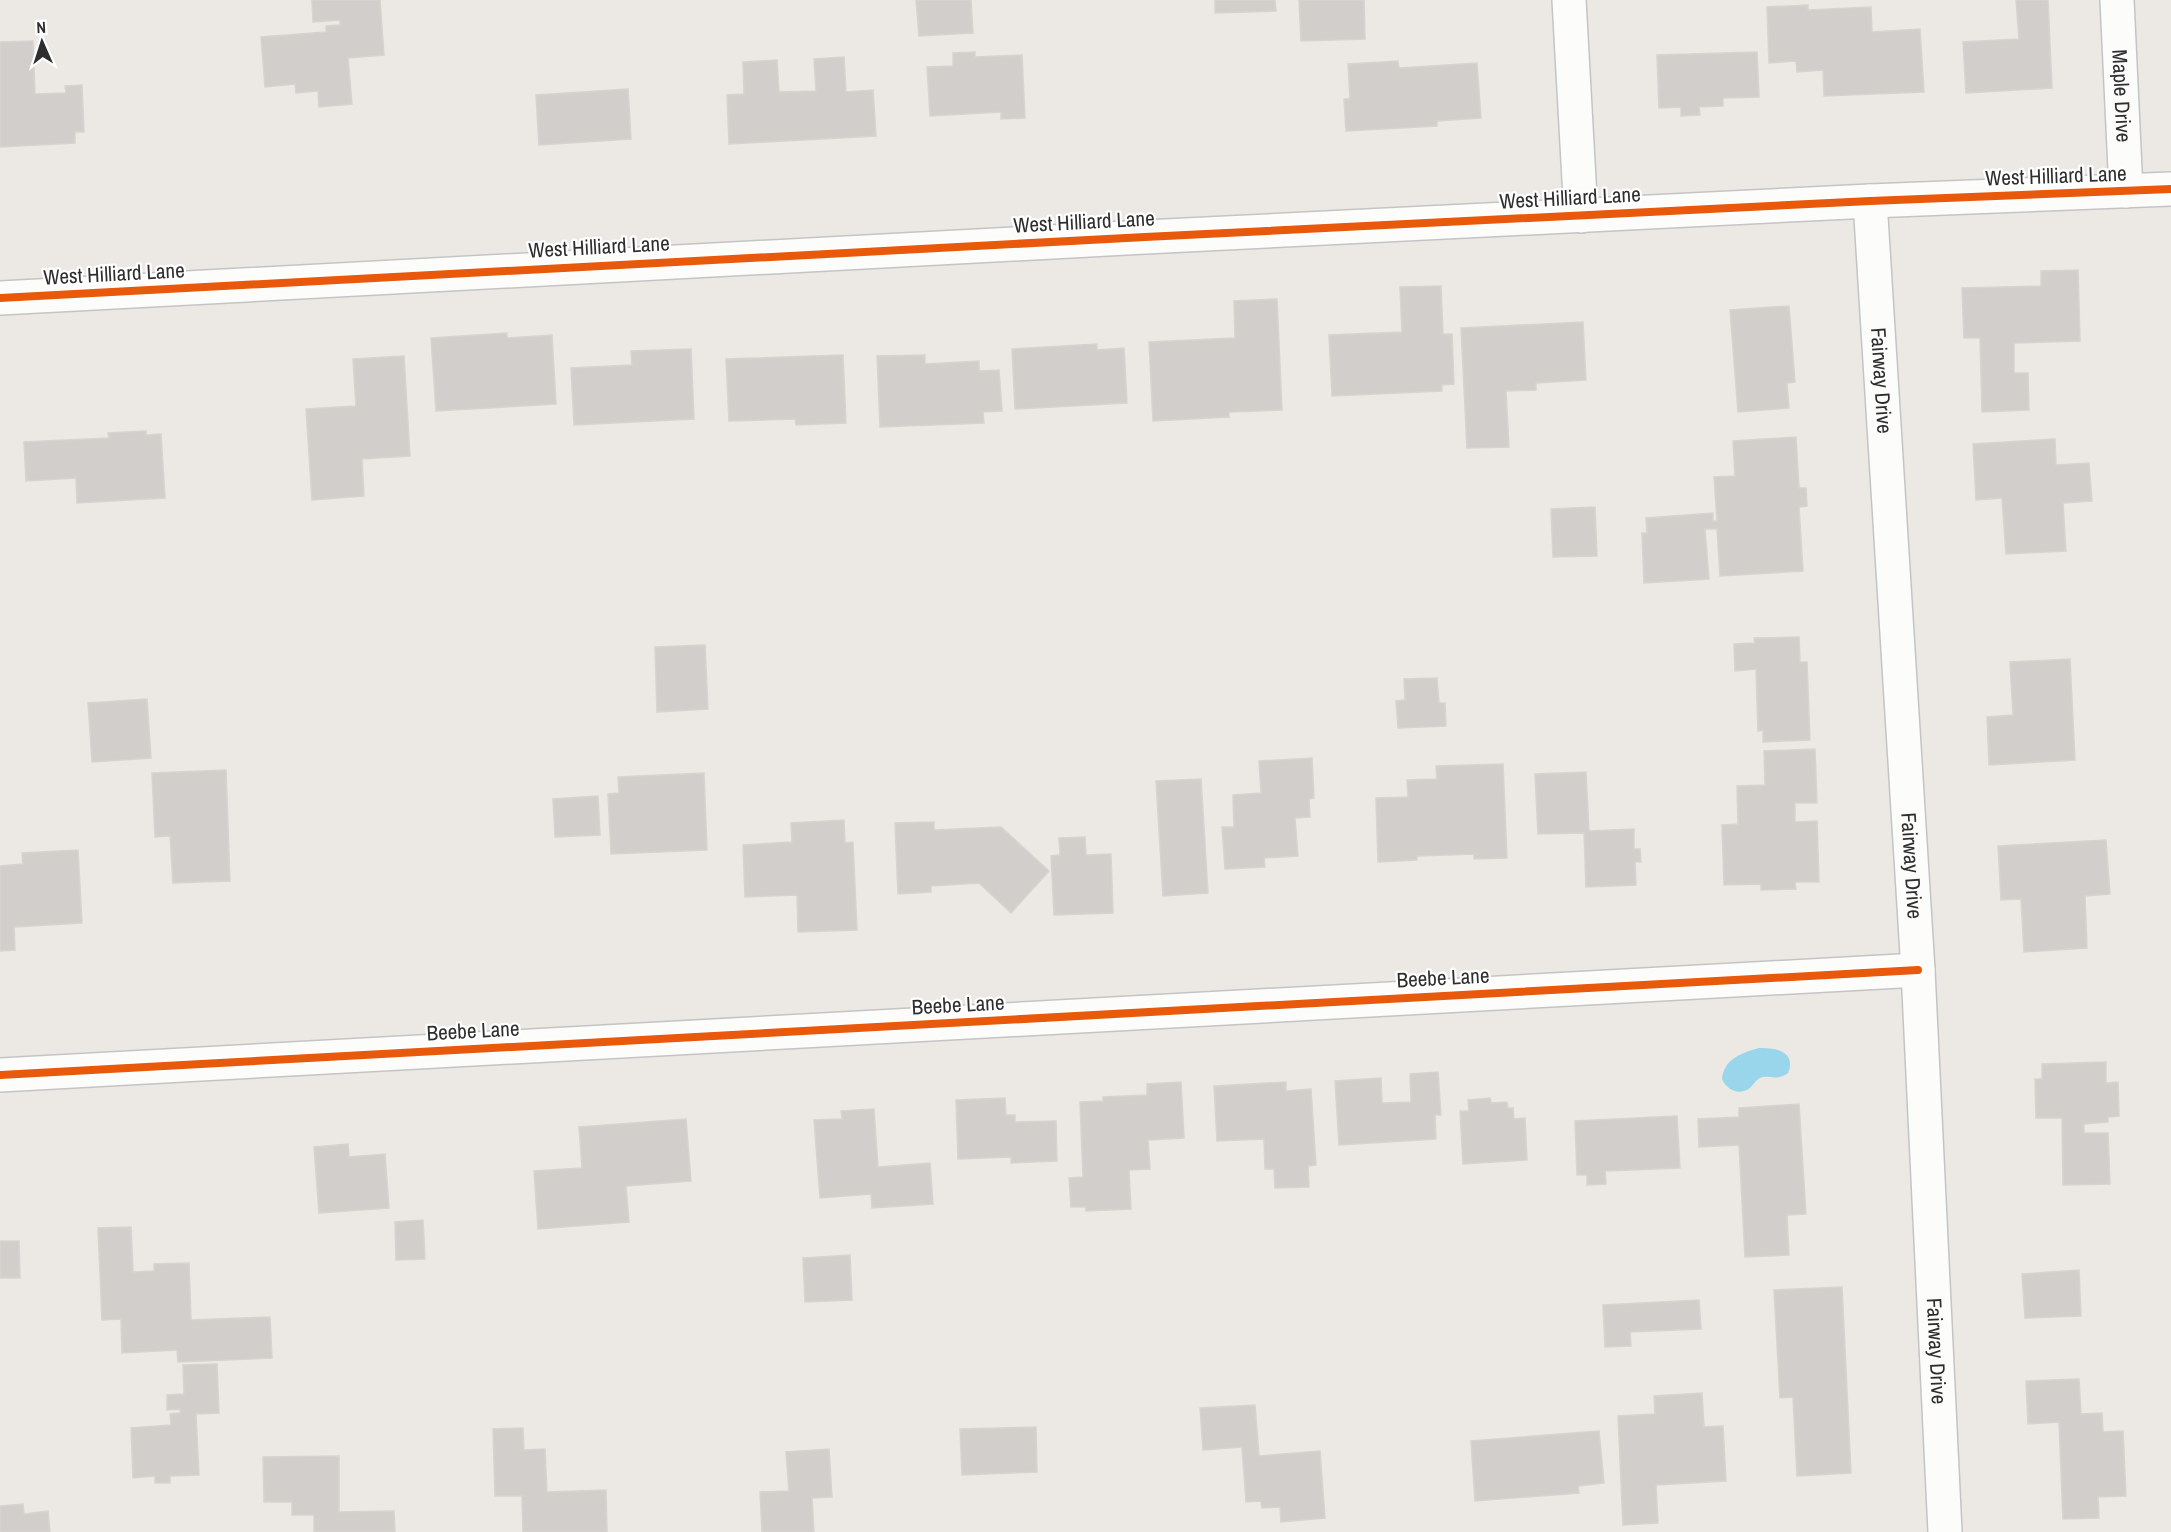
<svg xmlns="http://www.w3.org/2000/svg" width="2171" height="1532" font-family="'Archivo Narrow',sans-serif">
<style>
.water{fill:#99d6ec}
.building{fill:#d1cecb;stroke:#d7d4d0;stroke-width:1.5}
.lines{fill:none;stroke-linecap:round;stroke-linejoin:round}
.minor-casing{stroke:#c5c4c5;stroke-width:36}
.minor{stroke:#fcfcfb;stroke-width:33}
.cycleway-casing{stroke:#fff;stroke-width:11}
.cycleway{stroke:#e8590c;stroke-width:8}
.labels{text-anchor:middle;stroke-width:4.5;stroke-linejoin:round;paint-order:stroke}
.street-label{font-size:21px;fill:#2e2e2e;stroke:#fff}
</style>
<rect width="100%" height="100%" fill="#ece8e4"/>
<path class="water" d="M1759 1048C1775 1047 1797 1052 1788 1073 1776 1082 1768 1074 1760 1078 1756 1080 1753 1085 1750 1088 1739 1096 1727 1090 1722 1079 1724 1059 1741 1053 1759 1048Z"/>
<path class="building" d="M312 0H380L384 55 348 58 352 104 319 107 318 91 296 93 295 84 265 87 261 37 326 32V26L340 25V20L313 22Z
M916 0H971L973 33 919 36Z
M1215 0H1275L1276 11 1215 13Z
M1299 0H1364L1365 39 1301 41Z
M2016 0H2048L2052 88 1966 93 1963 42 2019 39Z
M1808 5V10L1871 7 1872 32 1920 29 1924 92 1824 96 1823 70 1797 72 1796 61 1769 63 1767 7Z
M33 41 35 94 66 93 65 86 82 85 84 132H75V143L0 147V42Z
M975 52V57L1022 55 1025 118 1001 119V112L930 116 927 67 953 66V53Z
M1757 52 1759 97 1723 98V106L1699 107 1700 115 1681 116V107L1659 108 1657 55Z
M844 57 846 92 873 90 876 136 729 144 727 95 744 94 743 62 777 60 779 92 816 91 814 59Z
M1398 61 1399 68 1477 63 1481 118 1437 121V126L1346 131 1344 99H1350L1348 64Z
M628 89 631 139 539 145 536 95Z
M2078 270 2080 341 2014 343V373H2028L2029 410 1982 412 1980 338H1964L1962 288 2041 286V271Z
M1441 286 1443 334H1452L1454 384 1442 385V391L1332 396 1329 335 1402 332 1400 287Z
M1277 299 1282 410 1229 412V417L1153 421 1149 342 1235 338 1234 301Z
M1789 306 1795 382 1787 383 1789 408 1738 412 1730 310Z
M1583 322 1586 380 1536 383V390L1506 391 1509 447 1467 448 1461 328Z
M507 333V338L552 335 556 404 436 411 431 338Z
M1097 344V350L1124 348 1127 403 1015 409 1012 349Z
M691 349 694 419 574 425 571 368 632 365 631 351Z
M843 355 846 423 796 425 795 419 729 421 726 359Z
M925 355V364L979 361V371L999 370 1002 411 983 412 984 423 880 427 877 356Z
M404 356 410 456 362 459 364 496 312 500 306 409 356 406 353 359Z
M146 431V435L161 434 165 498 77 503 76 478 26 481 24 442 109 438 108 433Z
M1796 437 1799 488H1806L1807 506 1799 507 1803 571 1720 576 1717 529H1705L1709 579 1644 583 1642 533H1647L1646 518 1713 513V521H1717L1714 477 1735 476 1733 441Z
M2055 439 2056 465 2089 463 2092 501 2063 503 2066 551 2006 554 2002 498 1976 500 1973 444Z
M1595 507 1597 556 1553 557 1551 509Z
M1799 637 1800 662H1807L1810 740 1763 742V730L1758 731 1756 669 1735 671 1734 644 1755 643 1754 638Z
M705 645 708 709 657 712 655 647Z
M2070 659 2075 760 1989 765 1987 717 2013 715 2010 662Z
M1437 678 1439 703H1445L1446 726 1398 728 1396 701 1405 700 1404 679Z
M147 699 151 758 92 762 88 703Z
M1815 749 1817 803H1795V822L1817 821 1819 882H1795L1796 889 1761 890V884L1724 885 1722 825 1738 824 1737 786 1765 785 1764 751Z
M1312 758 1314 798 1309 799 1310 817 1295 818 1298 856 1264 858 1265 867 1225 869 1222 827H1234L1233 795 1261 793 1259 761Z
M1503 764 1507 858 1474 859V854L1417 856V860L1378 862 1376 798 1408 797 1407 780 1437 779 1436 766Z
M226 770 230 881 173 883 170 836 155 837 152 773Z
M1586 772 1589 831 1634 829V849H1640L1641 862H1635L1636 885 1586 887 1584 833 1538 834 1535 774Z
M704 773 707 850 611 854 608 794 619 793 618 777Z
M1201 779 1208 893 1163 896 1156 781Z
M598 796 600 835 555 837 553 799Z
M844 820 845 843 853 842 857 930 798 932 797 895 745 897 743 845 792 842 791 823Z
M934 822V830L1001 827 1049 871 1011 913 979 883 931 886V892L898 894 895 823Z
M1085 837 1086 855 1111 854 1113 913 1054 915 1051 856 1060 855 1059 838Z
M2106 840 2110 894 2085 896 2087 948 2024 952 2021 899 2001 900 1998 846Z
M78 850 82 923 14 927 15 950 0 951V866L23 864 22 853Z
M2106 1062V1083L2118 1082 2119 1116 2108 1117V1122L2084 1124V1133H2108L2110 1184 2063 1185 2062 1118H2036L2035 1079H2042V1064Z
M1438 1072 1441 1115H1435L1436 1139 1339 1145 1335 1081 1381 1078 1382 1103 1411 1102 1410 1074Z
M1181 1082 1184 1138 1148 1140 1150 1169 1129 1170 1131 1209 1086 1211V1207H1071L1069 1178 1083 1177 1080 1102 1103 1101V1097L1147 1095V1084Z
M1286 1082V1091L1311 1089 1316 1165 1308 1166 1309 1187 1275 1188 1274 1169H1265L1264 1139 1217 1141 1214 1086Z
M1005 1098 1006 1115H1015V1122L1056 1121 1057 1161 1011 1163V1157L958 1159 956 1100Z
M1490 1098 1491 1103 1507 1102 1508 1108H1513L1514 1119 1525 1118 1527 1160 1463 1164 1460 1111H1469L1468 1100Z
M1799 1104 1806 1214 1787 1215 1789 1255 1745 1257 1739 1145 1699 1147 1698 1119 1739 1117V1108Z
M874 1109 878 1167 930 1163 933 1204 872 1208 871 1194 820 1198 814 1120 842 1119 841 1111Z
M1677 1116 1680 1168 1605 1171 1606 1184 1587 1185V1175H1577L1575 1121Z
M686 1119 691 1181 626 1186 629 1222 538 1229 534 1171 582 1168 579 1127Z
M348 1144 349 1157 385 1154 389 1208 319 1213 314 1147Z
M423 1220 425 1259 396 1260 395 1222Z
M131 1227 133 1272 154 1271V1264L189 1263 191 1320 270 1317 272 1358 178 1362 177 1350 122 1353 121 1319 102 1320 98 1228Z
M0 1241H19L20 1278H0Z
M850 1255 852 1300 805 1302 803 1258Z
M2079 1270 2081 1316 2025 1318 2022 1274Z
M1842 1287 1851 1473 1797 1476 1793 1397 1780 1398 1774 1290Z
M1699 1300 1701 1329 1630 1332 1631 1346 1605 1347 1603 1305Z
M217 1364 219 1413 196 1414 199 1475 170 1476V1483H155V1476L133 1478 131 1428 171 1425 170 1414 180 1413V1409L167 1410V1395L184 1394 183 1365Z
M2079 1379 2081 1414 2102 1413 2103 1432 2123 1431 2126 1496 2098 1497 2099 1518 2063 1519 2059 1422 2028 1424 2026 1381Z
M1702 1393 1704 1427 1723 1426 1726 1481 1656 1485 1658 1523 1623 1525 1618 1416 1655 1414 1654 1396Z
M1255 1405 1259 1456 1320 1451 1325 1518 1281 1522 1280 1507 1262 1508 1261 1501 1246 1502 1242 1447 1203 1450 1200 1408Z
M1036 1427 1037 1472 962 1475 960 1429Z
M523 1428 524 1450 545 1449 547 1492 606 1490 607 1532H523L522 1496H495L493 1429Z
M1599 1431 1604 1483 1578 1486 1579 1493 1475 1501 1471 1441Z
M829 1449 832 1497 812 1498 814 1532H762L760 1492 789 1491 786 1452Z
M339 1456V1512L394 1511 395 1532H314V1515H292V1502H264L263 1457Z
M23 1504 24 1514 48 1511 50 1532H0V1506Z"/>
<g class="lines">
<defs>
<g id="minor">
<path d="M1569 0 1581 216"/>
<path id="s1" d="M2117 0 2126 191"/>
<path id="s2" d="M1870 201 1918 970 1945 1532"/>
<path d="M0 298 1145 237 1870 201 2171 189"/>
<path d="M0 1075 1918 970"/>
</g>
</defs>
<use href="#minor" class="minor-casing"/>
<use href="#minor" class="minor"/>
<defs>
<path id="cycleway" d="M0 298 1145 237 1870 201 2171 189
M0 1075 1918 970"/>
</defs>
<use href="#cycleway" class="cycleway-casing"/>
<use href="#cycleway" class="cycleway"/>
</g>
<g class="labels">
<g class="street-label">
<text dy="7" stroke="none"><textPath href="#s1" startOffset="96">Maple Drive</textPath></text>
<text transform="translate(2056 176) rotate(-2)" y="7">West Hilliard Lane</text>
<text transform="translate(1570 198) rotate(-3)" y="7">West Hilliard Lane</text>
<text transform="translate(1084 222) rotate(-3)" y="7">West Hilliard Lane</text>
<text transform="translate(599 247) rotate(-3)" y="7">West Hilliard Lane</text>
<text transform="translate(114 274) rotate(-3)" y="7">West Hilliard Lane</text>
<text dy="7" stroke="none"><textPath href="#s2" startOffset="180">Fairway Drive</textPath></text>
<text dy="7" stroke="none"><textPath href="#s2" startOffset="666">Fairway Drive</textPath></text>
<text transform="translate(1443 978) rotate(-3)" y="7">Beebe Lane</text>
<text transform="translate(958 1005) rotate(-3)" y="7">Beebe Lane</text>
<text transform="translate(473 1031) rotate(-3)" y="7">Beebe Lane</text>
<text dy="7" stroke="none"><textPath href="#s2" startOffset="1152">Fairway Drive</textPath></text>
</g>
</g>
<g transform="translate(42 42) rotate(357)" stroke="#ffffff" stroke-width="4.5" paint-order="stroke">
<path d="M0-4.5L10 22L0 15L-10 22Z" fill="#2e2e2e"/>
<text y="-9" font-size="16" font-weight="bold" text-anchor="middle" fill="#2e2e2e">N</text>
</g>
</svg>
